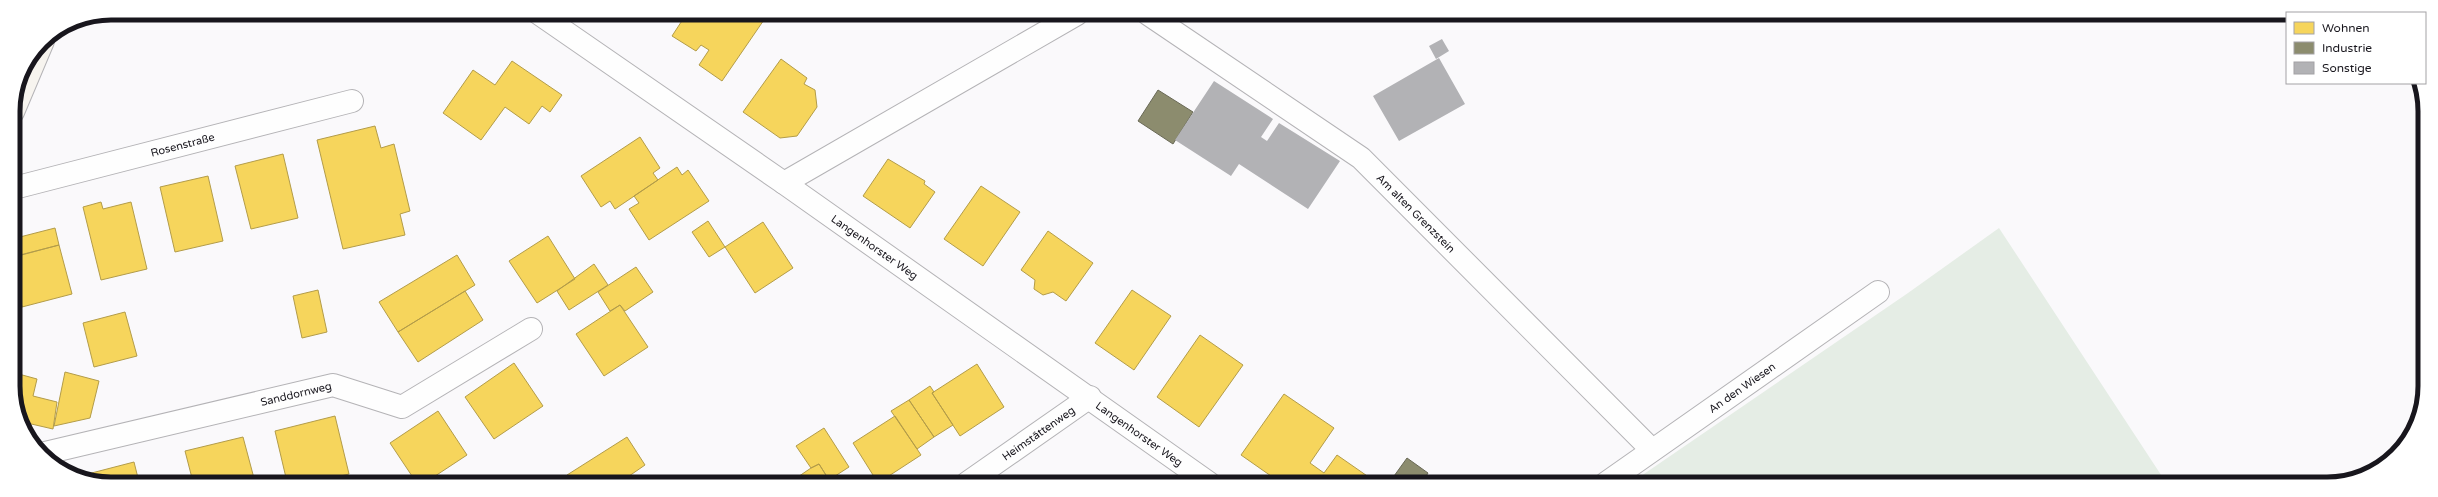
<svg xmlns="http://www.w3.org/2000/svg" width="2438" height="497" font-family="'Varela Round',sans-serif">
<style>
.green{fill:#e5ede5}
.homes{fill:#f6d55c;stroke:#b39c49}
.industry{fill:#8c8c6e;stroke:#696956}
.building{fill:#b2b2b5}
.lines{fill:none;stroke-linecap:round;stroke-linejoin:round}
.street-casing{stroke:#b4b3b6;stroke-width:24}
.secondary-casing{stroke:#b4b3b6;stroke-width:24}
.street{stroke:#fefefe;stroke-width:22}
.secondary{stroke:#f7f4ef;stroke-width:22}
.labels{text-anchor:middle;stroke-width:4;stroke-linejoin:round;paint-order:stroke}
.street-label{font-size:11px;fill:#18161d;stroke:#fff}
.rim{fill:none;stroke:#18161d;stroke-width:5}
</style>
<rect width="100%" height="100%" fill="#faf9fb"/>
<path class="green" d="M1999 228 2167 484 1649 483 1641 476 1908 293Z"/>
<path class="homes" d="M166 13H178L174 19Z
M687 13 768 14 722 81 699 65 709 50 701 45 696 51 672 36Z
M781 59 807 78 804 84 815 90 817 107 797 136 780 138 743 112Z
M512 61 562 95 550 112 542 106 529 124 505 107 481 140 443 113 473 70 495 85Z
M375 126 381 148 394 144 410 211 400 214 405 235 343 249 317 140Z
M640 137 660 168 653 173 658 180 615 209 610 201 601 207 581 176Z
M283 154 298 218 251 229 235 166Z
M888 159 925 181 924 184 935 192 910 228 863 196Z
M677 167 682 175 688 170 709 201 649 240 629 209 639 203 634 196Z
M208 176 223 241 175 252 160 187Z
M981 186 1020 212 983 266 944 239Z
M101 202 103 209 131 202 147 269 101 280 83 207Z
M708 221 725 247 709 257 692 232Z
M763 222 793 268 755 293 725 247Z
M55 228 59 245 20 255 16 238Z
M1048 231 1093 263 1066 301 1053 292 1043 295 1034 289 1035 280 1021 270Z
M548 236 575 279 537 303 509 261Z
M18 244 20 255 14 257V245Z
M59 245 72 294 22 307 14 274V257Z
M457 255 475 285 398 332 379 302Z
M594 264 608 285 569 310 557 291Z
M636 267 653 292 625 311 620 305 610 311 598 292Z
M14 275 22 307 14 309Z
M318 290 327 332 302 338 293 296Z
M1132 290 1171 316 1134 370 1095 343Z
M465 291 483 320 418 362 398 332Z
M620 305 648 347 604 376 576 334Z
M125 312 137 356 94 367 83 323Z
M1200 335 1243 365 1199 427 1157 397Z
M514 363 543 406 494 439 465 397Z
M977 364 1004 407 960 436 932 393Z
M65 372 99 381 90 418 54 426Z
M15 373 37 379 33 396 57 402 53 429 27 423 26 426 15 405Z
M930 386 934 392 932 393 953 425 934 437 909 400Z
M1284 394 1334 428 1310 463 1324 473 1337 455 1373 480 1371 483H1281L1241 455Z
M909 400 934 437 917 449 891 411Z
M438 411 467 455 426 482H416L390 443Z
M335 416 349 474 316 482H287L275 431Z
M895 416 921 455 878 483 853 443Z
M824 428 849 467 829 480 819 464 811 468 796 446Z
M243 437 255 482H193L185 451Z
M627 437 645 465 619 483H572L567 475Z
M134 462 139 482H92L80 476Z
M819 464 831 483H789L811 468Z"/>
<path class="industry" d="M1158 90 1193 112 1173 144 1138 121Z
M1407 458 1428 473 1422 483H1389Z"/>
<path class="building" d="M1442 39 1449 51 1436 59 1429 46Z
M1439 58 1465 104 1399 141 1373 96Z
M1214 81 1273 119 1261 137 1267 141 1279 123 1340 161 1308 209 1239 164 1231 176 1175 140Z"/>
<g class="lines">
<defs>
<g id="street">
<path id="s1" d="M538 13 784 183 1209 483"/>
<path id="s2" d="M1148 14 1361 158 1652 450"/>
<path d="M784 183 1077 14"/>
<path id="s3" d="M14 188 352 101"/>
<path id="s4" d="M41 454 333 385 402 407 531 329"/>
<path id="s5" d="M967 483 1090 397"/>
<path id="s6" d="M1606 483 1878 292"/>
</g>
<path id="secondary" d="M13 112 43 41"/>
</defs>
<use href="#street" class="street-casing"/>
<use href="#secondary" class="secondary-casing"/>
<use href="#street" class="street"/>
<use href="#secondary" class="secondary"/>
</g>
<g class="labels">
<g class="street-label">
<text dy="4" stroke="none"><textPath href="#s3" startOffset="174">Rosenstraße</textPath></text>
<text dy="4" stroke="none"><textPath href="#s2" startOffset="335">Am alten Grenzstein</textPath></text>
<text dy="4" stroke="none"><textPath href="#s1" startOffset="410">Langenhorster Weg</textPath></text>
<text dy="4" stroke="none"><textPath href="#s6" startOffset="166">An den Wiesen</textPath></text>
<text dy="4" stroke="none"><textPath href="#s4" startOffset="262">Sanddornweg</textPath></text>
<text dy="4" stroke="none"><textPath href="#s5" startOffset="87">Heimstättenweg</textPath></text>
<text dy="4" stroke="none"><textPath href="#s1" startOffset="734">Langenhorster Weg</textPath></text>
</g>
</g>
<path d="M0 0H2438V497H0ZM111 20H2327A91 91 0 0 1 2418 111V386A91 91 0 0 1 2327 477H111A91 91 0 0 1 20 386V111A91 91 0 0 1 111 20Z" fill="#fff" fill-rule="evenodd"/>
<path class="rim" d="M111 20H2327A91 91 0 0 1 2418 111V386A91 91 0 0 1 2327 477H111A91 91 0 0 1 20 386V111A91 91 0 0 1 111 20Z"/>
<rect x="2286" y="12" width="140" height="72" fill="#ffffff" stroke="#a3a2a5"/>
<rect x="2294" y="22" width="20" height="12" fill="#f6d55c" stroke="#a3a2a5"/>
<text x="2322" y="32" font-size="12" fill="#18161d">Wohnen</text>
<rect x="2294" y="42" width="20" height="12" fill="#8c8c6e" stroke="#a3a2a5"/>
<text x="2322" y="52" font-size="12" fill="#18161d">Industrie</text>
<rect x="2294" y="62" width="20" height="12" fill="#b2b2b5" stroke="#a3a2a5"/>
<text x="2322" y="72" font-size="12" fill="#18161d">Sonstige</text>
</svg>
